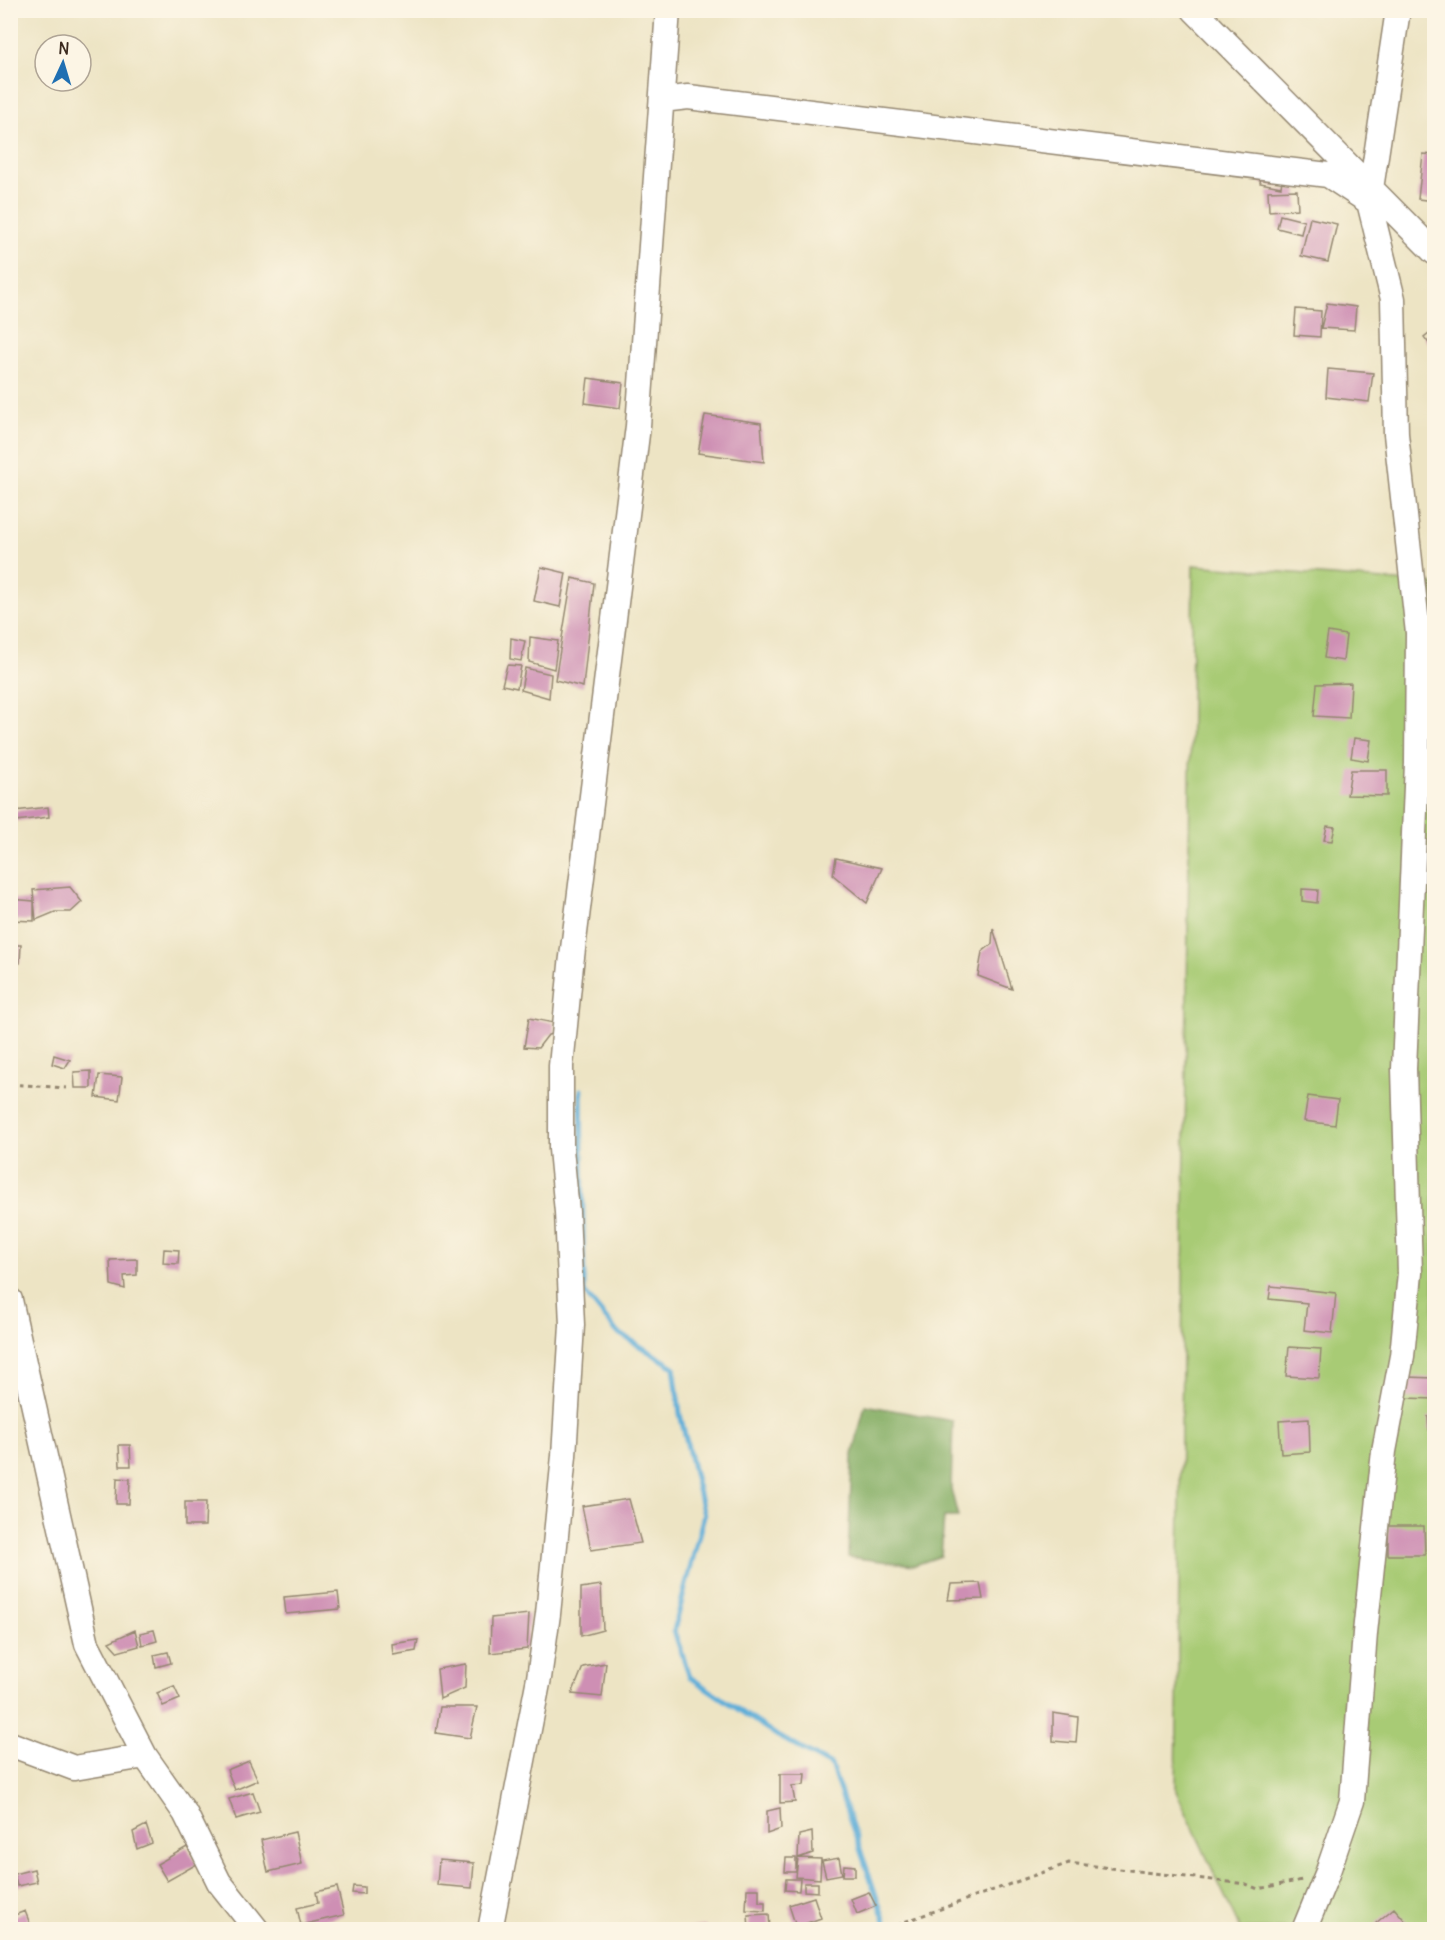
<svg xmlns="http://www.w3.org/2000/svg" width="1445" height="1940" font-family="Delius,sans-serif">
<style>
.green{fill:#a8cb75;stroke:#727a4a;stroke-width:1.5}
.forest{fill:#86af66;stroke:#606c42;stroke-width:1.5}
.lines{fill:none;stroke-linecap:round;stroke-linejoin:round}
.stream{stroke:#5eaed8;stroke-width:5}
.building{fill:#ce8fb4}
.minor-casing{stroke:#948771;stroke-width:27}
.path{stroke:#948771;stroke-width:3;stroke-dasharray:4.5 4.5;stroke-linecap:butt}
.minor{stroke:#fff;stroke-width:24}
</style>
<rect width="100%" height="100%" fill="#fcf5e5"/>
<filter id="ink" filterUnits="userSpaceOnUse"><feTurbulence type="fractalNoise" baseFrequency=".0167" numOctaves="2"/><feDisplacementMap in="SourceGraphic" scale="12" xChannelSelector="R" yChannelSelector="G"/><feConvolveMatrix kernelMatrix="1 2 1 2 8 2 1 2 1" color-interpolation-filters="sRGB"/></filter>
<filter id="wash" filterUnits="userSpaceOnUse"><feTurbulence type="fractalNoise" baseFrequency=".008" numOctaves="4" result="noise"/><feDisplacementMap in="SourceGraphic" scale="24" xChannelSelector="R" yChannelSelector="G"/><feGaussianBlur stdDeviation="1.35" result="paint"/><feColorMatrix in="noise" values="0 0 0 0 0 0 0 0 0 0 0 0 0 0 0 0 0 1.4 0 .05"/><feComposite in="paint" operator="in"/></filter>
<g filter="url(#wash)">
<rect width="100%" height="100%" fill="#ede4c4"/>
<path class="green" d="M1193 565 1434 584V1929H1240L1176 1791Z"/>
<path class="forest" d="M865 1405 953 1421 951 1489 958 1517H944L941 1556 915 1565 848 1557 852 1459Z"/>
<g class="lines">
<path class="stream" d="M581 1090 584 1292 617 1332 674 1367 680 1414 704 1515 674 1631 690 1677 776 1735 831 1765 888 1930"/>
</g>
<g id="blocks">
<path class="building" d="M1423 154 1434 155V201L1418 199Z
M1262 169 1283 172 1281 187 1260 183Z
M1297 190 1298 209 1269 211 1268 191Z
M1280 215 1304 221 1301 234 1277 228Z
M1310 218 1337 224 1328 262 1301 256Z
M1327 303 1356 307 1354 330 1321 328Z
M1296 309 1321 311 1320 337 1294 335Z
M1434 329V350L1424 337Z
M1328 369 1373 373 1369 402 1326 397Z
M588 378 623 383 620 408 585 403Z
M705 415 761 423 764 462 698 453Z
M541 567 566 573 560 607 534 601Z
M572 578 594 583 583 687 555 680Z
M1328 632 1346 635 1343 661 1324 658Z
M530 637 558 641 554 669 529 662Z
M511 638 525 641 521 661 510 659Z
M507 665 521 666 517 688 502 685Z
M525 668 551 674 549 698 521 690Z
M1351 683 1349 718 1314 716 1317 684Z
M1354 738 1371 740 1368 761 1351 758Z
M1351 770H1387V796L1347 795Z
M48 807 49 817 16 821 15 811Z
M1327 826 1335 827 1332 841 1324 840Z
M836 858 882 868 867 903 833 875Z
M70 887 82 902 71 912H55L36 920 33 890Z
M1302 889 1318 890 1317 903 1302 901Z
M10 899 34 901V921L10 920Z
M993 928 1012 989 978 976 982 952 992 944Z
M10 945H21L20 963H10Z
M529 1018 554 1023V1034L548 1035 538 1048 524 1047Z
M54 1055 70 1060 65 1068 52 1064Z
M91 1071V1088H75L74 1072Z
M99 1075 122 1077 119 1100 96 1097Z
M1308 1096 1338 1100 1335 1125 1304 1121Z
M164 1249 179 1250 178 1264 163 1263Z
M137 1259V1275L124 1276 125 1289 111 1285 110 1260Z
M1271 1286 1336 1293 1332 1333 1304 1330 1307 1303 1269 1299Z
M1289 1347 1321 1349 1319 1378 1286 1376Z
M1407 1377 1434 1378V1399L1406 1398Z
M1434 1416V1429L1429 1430 1428 1417Z
M1309 1419 1310 1452 1281 1454 1279 1421Z
M119 1445H130L131 1466H120Z
M117 1478 130 1479 129 1504H116Z
M629 1499 641 1543 591 1550 582 1506Z
M185 1502H206L205 1526H185Z
M1388 1526H1424L1425 1555H1388Z
M980 1583 983 1599 948 1600 951 1584Z
M601 1585 603 1630 581 1636V1588Z
M338 1592 340 1609 286 1614 284 1597Z
M529 1614 527 1649 490 1653 491 1618Z
M135 1630 139 1646 118 1652 109 1642Z
M154 1630 157 1641 142 1645 140 1633Z
M418 1640 416 1651 393 1655 392 1644Z
M168 1652 171 1663 156 1667 154 1655Z
M606 1663 602 1697 572 1694 583 1667Z
M466 1664 465 1688 440 1699 437 1669Z
M174 1686 180 1699 163 1706 157 1693Z
M440 1707H477L470 1738 436 1733Z
M1053 1713 1078 1717 1076 1743 1053 1741Z
M249 1761 258 1780 235 1790 227 1770Z
M780 1774H805L804 1785 792 1786 795 1802 780 1803Z
M253 1792 260 1812 236 1819 229 1799Z
M780 1808 781 1829 767 1834V1811Z
M146 1825 152 1843 137 1849 133 1832Z
M295 1832 302 1864 268 1872 261 1840Z
M812 1832 813 1853 798 1858 799 1835Z
M187 1847 197 1864 167 1881 157 1864Z
M786 1858H796V1872H785Z
M798 1858 821 1859 820 1879 796 1877Z
M839 1858 842 1874 826 1877 822 1861Z
M439 1860 474 1863 472 1888 437 1885Z
M844 1865 855 1866V1876H843Z
M34 1869 37 1882 17 1886 14 1874Z
M786 1879H800L799 1891 785 1890Z
M804 1883H818V1892L804 1891Z
M353 1886 364 1887V1894L352 1893Z
M337 1887 344 1915 301 1925 297 1908 318 1903 316 1892Z
M747 1889H759V1902H765V1911L746 1910Z
M869 1892 876 1906 857 1914 851 1899Z
M814 1897 821 1918 796 1927 789 1905Z
M1394 1908 1408 1924 1401 1929H1381L1376 1923Z
M25 1911 32 1929H10V1917Z
M769 1914 770 1929H749L748 1915Z
M705 1926 706 1929H687V1928Z"/>
</g>
</g>
<g filter="url(#ink)">
<use href="#blocks" fill-opacity="0" stroke="#948771" stroke-width="1.5"/>
<g class="lines">
<defs>
<path id="minor" d="M1194 10 1434 252
M662 100 688 97 1328 175 1369 202
M10 1300 87 1644 145 1756
M10 1744 74 1768 145 1756 185 1813 219 1882 257 1930
M490 1930 539 1678 548 1614 564 1456 572 1325 567 1212 561 1149V1066L571 965 638 426 668 10
M1304 1930 1327 1874 1352 1801 1365 1633 1384 1451 1402 1356 1410 1273 1404 1069 1417 763 1418 633 1396 434 1393 299 1369 202 1398 10"/>
</defs>
<use href="#minor" class="minor-casing"/>
<path class="path" d="M10 1084 67 1088
M889 1930 904 1922 1069 1863 1246 1884 1258 1889 1302 1880
M1428 1930 1434 1925"/>
<use href="#minor" class="minor"/>
</g>
</g>
<rect width="1445" height="1940" fill="none" stroke="#fcf5e5" stroke-width="36"/>
<g transform="translate(63 63) rotate(4)"><circle r="28" fill="#fcf5e5" stroke="#afa495" stroke-width="1.5"/>
<path d="M0-4.5L10 22L0 15L-10 22Z" fill="#1f6fb2"/>
<text y="-9" font-size="16" font-weight="bold" text-anchor="middle" fill="#3b2a1e">N</text>
</g>
</svg>
